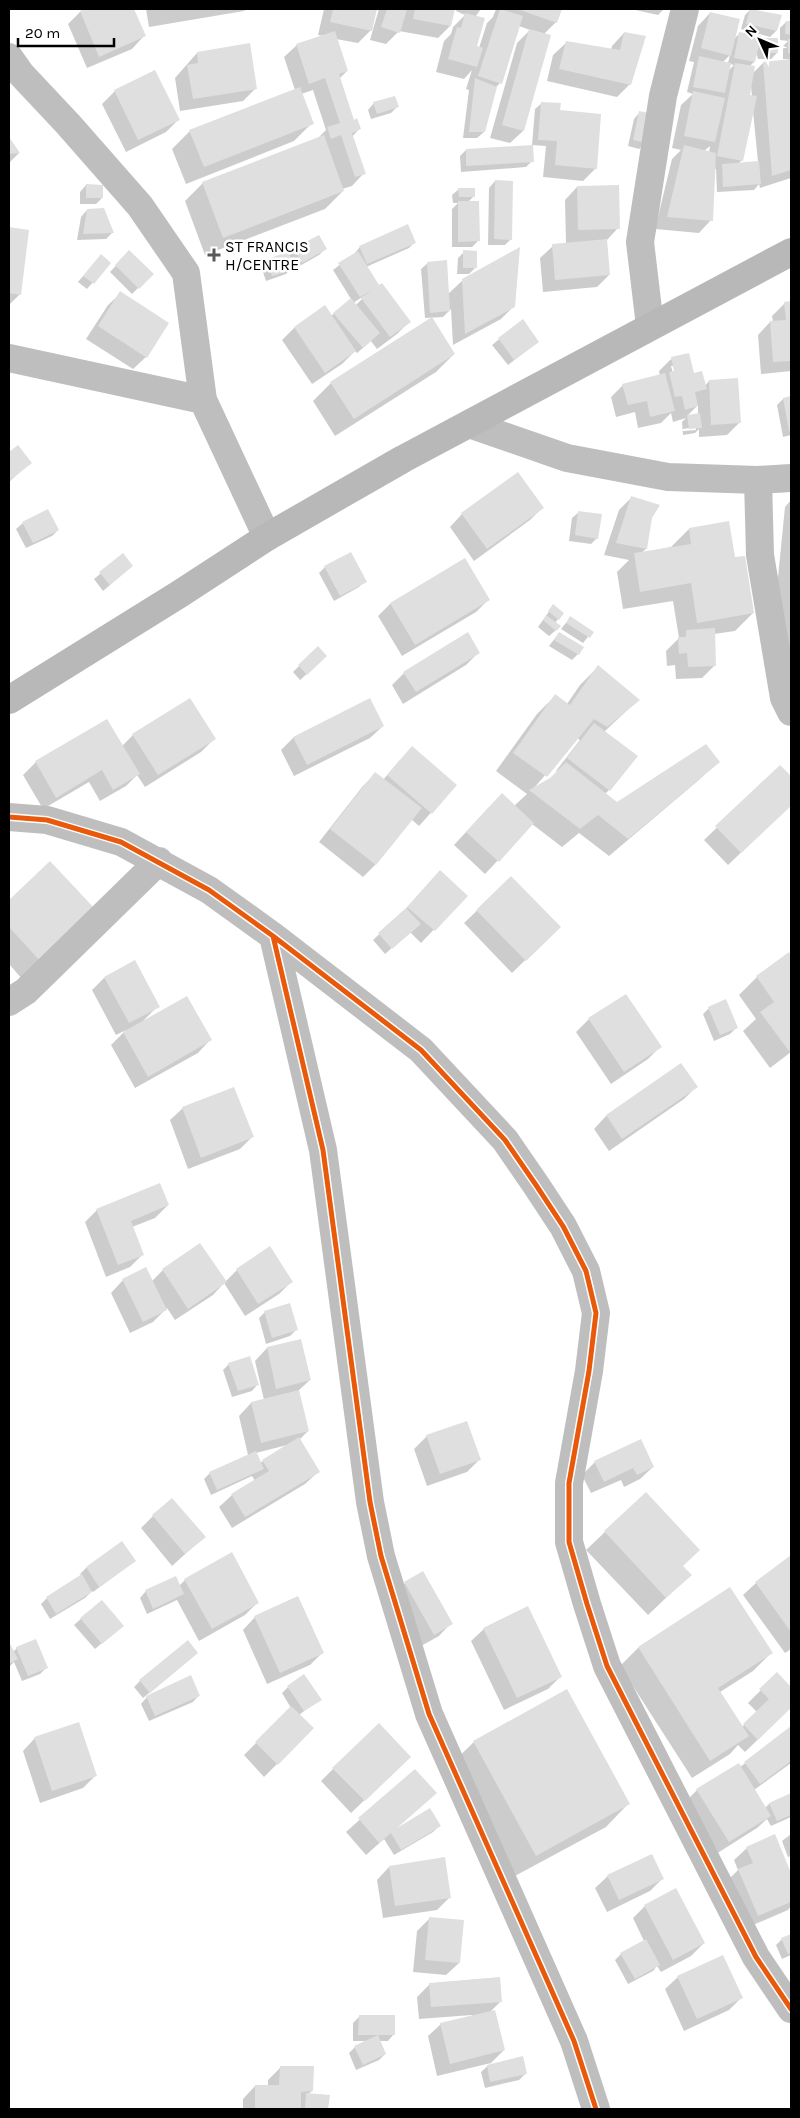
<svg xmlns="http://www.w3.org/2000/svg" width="800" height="2118" font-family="Karla,sans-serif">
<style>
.shadow{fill:#0003;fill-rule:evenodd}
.building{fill:#dfdfdf}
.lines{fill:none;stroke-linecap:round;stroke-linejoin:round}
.minor{stroke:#bebebe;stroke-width:28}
.tertiary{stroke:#bebebe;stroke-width:28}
.secondary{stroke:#b8b8b8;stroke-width:28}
.cycleway-casing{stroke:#fff;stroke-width:8}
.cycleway{stroke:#e8590c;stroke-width:5}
.poi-dot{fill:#595959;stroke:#fff;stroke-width:2}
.labels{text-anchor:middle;stroke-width:5;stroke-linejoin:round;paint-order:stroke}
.poi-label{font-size:16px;fill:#000;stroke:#fff;text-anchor:start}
</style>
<rect width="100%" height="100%" fill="#fff"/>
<path class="shadow" d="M87 9H132L144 36 132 49 87 68 68 24 80 12Z
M146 9H247L244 11 149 27Z
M324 9H375L371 28H373L358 43 336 39 347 71 339 79 353 121 359 129 352 137 364 173 352 186 342 189 343 191 325 209 205 255 185 201 203 183 316 140 326 130 313 90 301 94 312 123 294 141 186 184 172 149 190 131 295 90 284 57 297 45 325 36 318 35Z
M379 9H453L450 26 438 38 399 31 386 44 370 40Z
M457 9H481L475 17V47L479 48 487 23 493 17 496 9H561L556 22 544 34 523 131 510 143 490 138 517 43 530 30 519 26 500 83 495 88 484 132 477 138H463L469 90 466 89 472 70 464 79 436 72 444 41 451 34 453 27 465 15 456 11Z
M631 9H664L658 15Z
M751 9 780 16 776 31 770 37 741 29 745 15Z
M710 13 734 39 739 34 758 45 764 39 777 53 771 59H758L756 52 754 62 750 66 753 73 763 63 791 61V178L760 188 759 184 754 190 717 192 716 169H714L711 220 699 233 655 229 672 159 681 150 672 148 681 105 693 94 687 92 694 62 689 61 698 26ZM730 55 728 63 723 62ZM730 64 734 65 728 71ZM751 86 752 97 749 96ZM753 111 758 162 738 164 742 160ZM710 146 709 153 704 151Z
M786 22H791V58L788 61V59H783V46L788 41 780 40V28Z
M624 33 630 84 617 97 547 81 553 55 566 43 611 50 612 46Z
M197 53 256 88 243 101 180 111 175 78Z
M115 91 178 120 166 132 126 152 102 104Z
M374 103 397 107 391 113 371 119 368 110Z
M542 103 559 114 596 168 583 181 543 177 546 146 532 145 535 109Z
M640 112 645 143 639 149 628 146 634 119Z
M9 139 19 153 9 163Z
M466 150 532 161 526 167 461 172 460 156Z
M495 181 511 239 505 245H488L489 188Z
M86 185 102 198 96 204H80V192Z
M577 187 618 228 606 241 609 275 597 287 543 292 540 258 553 246 566 244 565 200Z
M459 189 474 196 468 202 478 241 472 247H452V209L458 203H453L452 195Z
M103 209 112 233 106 239 77 240 81 217 87 210Z
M9 229 27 231 20 294 9 305Z
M415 242 409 248 366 267 378 287 409 322 397 334 377 349 371 341 357 353 355 351 342 364 312 384 282 340 294 328 325 307 331 316 351 299 333 270 354 254 360 247ZM364 296V297L356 305 353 303Z
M295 249H325L319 255 296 268 289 255Z
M129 252 152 274 132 294 110 272Z
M464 252 475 268 469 274H457L458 258Z
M287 253 292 268 286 274 266 281 261 266 267 260Z
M95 262 110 263 87 289 78 282Z
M428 263 448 294 463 280 514 306 501 319 453 345 451 309 443 317 425 318 421 269Z
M121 293 146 357 133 369 86 339 108 305Z
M791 302V371L761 374 758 335 770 322H773L772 316 785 303Z
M522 321 538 342 508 365 492 345Z
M454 354 436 372 335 436 313 401 331 383Z
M671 359 694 374 705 386 709 381 740 422 727 435 699 437V429L695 433 683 435 682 422 686 418 673 422 671 413 661 423 638 428 635 412 616 417 611 397 623 385 660 376 659 371ZM671 366H674V377ZM698 405V415L687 416ZM696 427V430L683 431 682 429Z
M791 397V435L783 437 777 405 783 399Z
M17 447 30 463 9 482V454Z
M632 497 651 517 646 549 641 553 671 547 689 529 734 559 753 613 735 631 714 634 715 665 702 678 676 679 675 665 667 666 666 651 679 638 673 601 623 609 617 572 629 560 604 555 619 510Z
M791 500V654L771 647 785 507Z
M542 508 530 520 474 561 450 527 462 514Z
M579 512 597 538 591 544 569 541 572 518Z
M23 523 58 530 52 536 26 548 16 529Z
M123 555 132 566 103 591 94 579Z
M464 559 488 600 476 612 402 656 378 616 390 604Z
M325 567 365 581 359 587 334 601 319 573Z
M553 606 562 614 555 623 556 630 549 636 538 627Z
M570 618 592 632 583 643 561 629Z
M559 633 578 654 572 660 549 646Z
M479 652 466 665 403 704 392 685 404 673Z
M320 662 300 680 293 672 299 666Z
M598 667 638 700 604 732 609 790 605 794 617 803 718 761 700 779 609 856 579 833 562 847 532 824 485 874 454 845 489 807 514 806 527 794 496 771 537 714 555 696 567 704 580 685ZM577 738 580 740 556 771 558 772 551 779 534 788Z
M370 700 383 726 370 738 294 776 281 750 293 738Z
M107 721 122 746 133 735 214 739 201 752 145 787 137 775 126 786 100 801 89 782 43 809 23 775 36 762Z
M400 760 456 785 419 826 411 819 375 865 363 877 319 842 363 786 375 774 383 780Z
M780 767 791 778V805L728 865 704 840Z
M50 863 95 910 22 979 9 964V902Z
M511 878 559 927 512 973 464 923Z
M428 885 466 896 421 943 410 932 385 954 373 940 400 915Z
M788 954 791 958V1052L770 1068 743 1031 756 1019 739 995 757 977Z
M104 978 158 1006 144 1020 210 1040 198 1053 135 1088 111 1045 126 1030 116 1035 92 990Z
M626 995 660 1047 648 1059 611 1084 576 1032 589 1019Z
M709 1008 736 1028 730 1034 714 1041 703 1014Z
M681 1065 696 1087 684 1099 609 1151 594 1129 606 1116Z
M183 1108 252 1137 240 1149 188 1169 170 1120Z
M168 1205 155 1218 132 1227 142 1255 130 1267 106 1277 85 1222 97 1210Z
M200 1245 225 1282 237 1270 291 1282 279 1294 245 1316 224 1283 213 1295 175 1320 167 1308 153 1322 130 1333 111 1293 123 1280 152 1281 163 1270Z
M265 1312 296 1330 290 1336 266 1344 259 1318Z
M267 1348 310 1380 298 1391 308 1431 299 1440 318 1472 305 1484 232 1528 219 1507 232 1495 255 1481 252 1476 211 1495 204 1479 210 1473 248 1455 239 1416 251 1403 264 1400 255 1361ZM287 1445 260 1463 256 1453Z
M229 1364 258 1384 252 1391 232 1397 223 1370Z
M427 1436 480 1459 467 1472 427 1486 414 1449Z
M641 1441 653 1467 640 1479 624 1487 621 1480 591 1493 582 1475 595 1462Z
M646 1493 682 1567 690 1575 648 1615 586 1550Z
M153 1516 204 1537 172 1566 141 1528Z
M122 1543 135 1561 93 1592 92 1591 85 1598 50 1619 41 1604 47 1598 82 1576 80 1574 86 1568Z
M791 1557V1649L785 1653 743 1595 756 1583Z
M185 1580 258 1602 245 1615 199 1641 177 1600 147 1614 140 1598 146 1591 179 1586Z
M405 1583 451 1623 439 1636 421 1646 393 1595Z
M101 1601 116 1631 95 1649 74 1625Z
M255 1617 322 1653 310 1665 267 1684 243 1630Z
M484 1629 560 1677 548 1689 504 1710 471 1641Z
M9 1645 13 1652 17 1648 46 1668 40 1674 22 1681 14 1662 9 1667Z
M638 1648 771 1653 753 1671 720 1692 742 1727 757 1712 748 1703 777 1674 791 1689V1707L745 1752 738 1745 730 1754 692 1778 620 1666Z
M190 1659 143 1698 134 1687 140 1681Z
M288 1687 320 1699 299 1715 313 1728 264 1777 244 1755 291 1708 282 1693Z
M199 1695 193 1702 149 1721 141 1704 147 1697Z
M791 1728V1763L754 1790 765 1808 769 1804 791 1794V1817L771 1826 767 1819 757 1828 716 1854 684 1803 697 1790 738 1764 740 1767Z
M35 1738 96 1775 83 1788 40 1803 23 1751Z
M474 1742 628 1804 606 1827 513 1877 451 1764Z
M333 1769H397L351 1813 321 1781Z
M415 1770 435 1793 393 1831 439 1826 433 1832 394 1855 384 1839 366 1855 346 1832Z
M791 1834V1856L788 1857 782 1841Z
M774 1836 791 1876V1906L788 1910 746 1928 726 1882 738 1870 734 1860 747 1848Z
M389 1867 450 1897 437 1910 383 1918 377 1880Z
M608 1876 662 1879 650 1891 607 1912 595 1888Z
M645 1906 704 1943 691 1956 661 1972 657 1966 653 1971 628 1984 615 1960 621 1954 644 1941 633 1918Z
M430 1918 459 1963 446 1975 413 1972 417 1931Z
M791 1935V1955L782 1959 776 1945 782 1939Z
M678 1977 741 1998 729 2010 684 2031 665 1989Z
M430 1984 501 2001 489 2013 504 2050 488 2066 525 2074 519 2080 485 2088 481 2072 491 2063 437 2076 428 2036 441 2024 472 2016V2015L419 2019 417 1997Z
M359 2017 394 2034 388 2041H379L385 2054 379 2060 356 2070 349 2053 355 2047 369 2041H353V2023Z
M280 2068 312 2091 308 2094 328 2096 327 2109H243V2099L255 2086H268V2080Z"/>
<path class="building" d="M84 9H134L146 36 99 57 80 11Z
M333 9H377L372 31 330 22Z
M387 9H407L400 33 381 27Z
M415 9H455L451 26 413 19Z
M500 9 523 16 502 84 478 76Z
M517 9H562L557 23Z
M750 9 782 15 777 31 746 24Z
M710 12 740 19 731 56 701 48Z
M465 13 485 18 477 46 483 48 477 67 448 59 457 27 461 28Z
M786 21H791V35L785 34Z
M529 29 551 35 524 131 502 125Z
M335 31 348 71 339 74 354 120 357 118 361 129 352 133 366 174 355 177 341 135 331 139 327 127 340 123 325 78 309 84 296 44Z
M624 32 646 36 631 85 559 69 566 41 620 50Z
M739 32 761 36 755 62 734 58Z
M763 38H778V53H763Z
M788 39H791V53H788Z
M250 43 257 89 193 99 187 65 198 63 197 52Z
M699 56 731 63 725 93 693 87Z
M791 59V170L772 176 763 62Z
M735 63 755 66 750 95 757 96 743 161 717 156Z
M155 70 180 120 138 140 114 90Z
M475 78 497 87 485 132H469Z
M300 87 314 124 204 167 189 130Z
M693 91 725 98 715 142 684 136Z
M395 96 399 107 377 114 373 102Z
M541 102 561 103 560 110 601 114 597 169 555 165 557 141 538 140Z
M639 111 653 114 647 143 633 140Z
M324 135 344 191 223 238 202 182Z
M9 137 20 153 9 154Z
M533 145 534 162 466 166V149Z
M684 145 716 153 713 221 667 217Z
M759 161 761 184 723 187 722 164Z
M495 180 513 181 512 240 494 239Z
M86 184 103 185V198H86Z
M619 185 620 229 578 230 577 186Z
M458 188H475V197H459Z
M458 201H479L480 241 458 242Z
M104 208 114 233 83 234 87 209Z
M408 224 416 243 367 264 359 246Z
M9 227 29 230 21 295 9 293Z
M319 235 327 249 302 263 294 248Z
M607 239 610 275 555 280 552 244Z
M520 247 515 307 465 334 462 279Z
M129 250 154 274 139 289 115 265Z
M463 250 477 251V268H463Z
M358 251 379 285 382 283 411 322 390 337 361 298 371 291 360 297 338 263Z
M288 252 293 269 272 276 267 259Z
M101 254 111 263 94 284 83 276Z
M447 260 450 311 430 313 427 262Z
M120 291 169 323 147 358 98 326Z
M351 298 380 333 363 348 333 313Z
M791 301V361L773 362 770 321 786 320 784 302Z
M325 305 356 351 325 373 294 327Z
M432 317 455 354 354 419 330 382Z
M523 319 539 342 514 360 498 338Z
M689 353 694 373 702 371 707 389 695 392 698 406 685 410 682 396 675 397 669 372 674 371 671 357Z
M665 373 675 411 650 417 647 401 628 405 622 384Z
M738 378 741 423 711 425 709 380Z
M791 396V431H789L783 398Z
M700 413 702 428 689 429 687 415Z
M18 445 32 463 9 481V452Z
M518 472 544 508 487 549 461 513Z
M631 496 660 505 652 518 647 549 616 543Z
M48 509 59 530 33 543 22 522Z
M578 511 602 514 598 539 575 535Z
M729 521 735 557 745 556 754 613 697 623 691 583 640 592 634 553 691 544 689 528Z
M351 552 367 582 340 596 324 566Z
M123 553 133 566 110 585 99 572Z
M465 558 490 600 415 645 390 603Z
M553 604 564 613 559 620 548 611Z
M546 615 561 626 556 631 543 620Z
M570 616 594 632 590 638 566 623Z
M715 628 716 666 688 667 687 653 679 654 678 637H686V630Z
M468 632 480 653 416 692 403 672Z
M559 632 584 647 579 655 554 640Z
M318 646 327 656 307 675 298 665Z
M598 665 640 700 607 727 594 719 547 777 513 753 555 694 570 705Z
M190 698 216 739 158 775 132 734Z
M370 698 384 726 307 765 293 737Z
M107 719 140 774 113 790 102 770 56 798 35 761Z
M594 723 638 756 610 791 567 758Z
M706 744 720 762 628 839 598 815 580 829 529 790 550 778 566 762 617 802Z
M412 746 457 785 432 814 387 775Z
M780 765 791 776V806L741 853 715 826Z
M375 772 422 808 376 865 330 829Z
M502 793 534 823 499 862 466 832Z
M50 861 96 910 41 962 9 927V900Z
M440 870 468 896 435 931 407 907Z
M511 876 561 927 526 961 476 910Z
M406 908 421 924 392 949 378 933Z
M789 952 791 956V1049L789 1051 760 1012 774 1002 756 976Z
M135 960 160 1007 129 1023 104 977Z
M626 994 662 1047 624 1072 588 1018Z
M187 996 212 1040 148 1077 123 1032Z
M726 999 738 1028 720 1035 708 1007Z
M681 1063 698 1087 622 1139 606 1115Z
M234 1087 254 1137 201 1158 182 1107Z
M160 1183 169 1205 131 1221 144 1255 118 1265 96 1209Z
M200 1243 227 1282 188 1309 162 1269Z
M270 1246 293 1282 258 1304 236 1269Z
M146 1267 167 1310 143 1322 122 1279Z
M290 1303 298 1330 272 1338 264 1311Z
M301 1339 311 1380 276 1389 267 1347Z
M250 1356 259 1385 238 1391 228 1363Z
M299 1390 309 1431 261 1443 251 1402Z
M467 1421 481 1460 440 1474 426 1435Z
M299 1437 320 1472 245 1517 231 1494 269 1471 262 1460Z
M641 1439 654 1467 637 1475 633 1468 604 1482 594 1461Z
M256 1451 264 1469 217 1490 209 1472Z
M646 1492 700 1550 683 1566 692 1575 666 1598 604 1531Z
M172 1498 206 1537 185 1554 152 1515Z
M122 1541 136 1561 99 1587 86 1567Z
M232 1552 259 1603 212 1629 184 1579Z
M791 1555V1632L755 1582Z
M423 1571 453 1624 434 1635 404 1582Z
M82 1574 92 1592 56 1614 46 1597Z
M176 1576 184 1594 153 1609 145 1590Z
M730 1587 773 1653 718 1688 749 1736 710 1761 638 1647Z
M298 1596 324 1653 280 1673 254 1616Z
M102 1600 124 1626 102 1644 80 1618Z
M528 1606 562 1677 517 1698 483 1628Z
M36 1639 48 1668 28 1676 16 1647Z
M188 1640 198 1653 150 1693 139 1680Z
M9 1642 18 1659 9 1664Z
M777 1672 791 1687V1708L758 1740 743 1724 769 1699 759 1689Z
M304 1674 322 1700 304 1711 287 1686Z
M191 1675 200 1696 155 1716 146 1696Z
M567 1689 630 1804 536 1856 473 1741Z
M291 1706 314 1728 278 1765 255 1742Z
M79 1722 97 1776 52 1791 34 1737Z
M379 1723 411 1757 365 1801 332 1768Z
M791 1726V1761L760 1784 744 1762Z
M739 1763 771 1816 729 1842 696 1789Z
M415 1769 437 1793 397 1828 430 1808 441 1826 401 1850 391 1833 379 1843 358 1818Z
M791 1793V1815L777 1821 769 1803Z
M775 1834 791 1873V1902L758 1916 738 1869 753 1863 746 1847Z
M652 1854 664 1879 619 1900 607 1875Z
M445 1857 451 1898 395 1906 389 1866Z
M676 1888 705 1943 673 1960 644 1905Z
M429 1917 464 1920 460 1963 425 1960Z
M791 1934V1952L788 1954 781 1938Z
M646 1939 660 1965 635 1979 620 1953Z
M723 1955 743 1998 697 2019 677 1976Z
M500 1977 502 2002 431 2007 429 1983Z
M495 2010 505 2050 450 2064 440 2023Z
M359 2015H395V2035H358Z
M378 2035 386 2054 363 2065 354 2046Z
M523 2056 527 2074 490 2082 487 2065Z
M280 2066H314L313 2091 301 2092V2109H255V2085H279Z
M306 2093 330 2095 328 2109H305Z"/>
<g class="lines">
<path class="minor" d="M9 57 21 74 68 124 140 206 186 273 203 400
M650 326 640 242 663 96 685 9
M9 358 203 400 267 537
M758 480 760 555 784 698 791 712
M9 817 47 820 121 842 209 890 273 936 421 1050 505 1140 536 1185 563 1226 586 1271 596 1313 589 1371 569 1483V1542L587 1604 607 1666 756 1957 791 2009
M273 936 323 1150 370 1502 381 1556 429 1714 574 2041 596 2109
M9 1002 26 991 159 861"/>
<path class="tertiary" d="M469 424 567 458 668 477 758 480 791 478"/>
<path class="secondary" d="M9 700 178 595 267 537 403 459 791 252"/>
<defs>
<path id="cycleway" d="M9 817 47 820 121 842 209 890 273 936 421 1050 505 1140 536 1185 563 1226 586 1271 596 1313 589 1371 569 1483V1542L587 1604 607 1666 756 1957 791 2009
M273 936 323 1150 370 1502 381 1556 429 1714 574 2041 596 2109"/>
</defs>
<use href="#cycleway" class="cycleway-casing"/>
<use href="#cycleway" class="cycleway"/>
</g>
<path class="poi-dot" d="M211.5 247.5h5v5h5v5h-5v5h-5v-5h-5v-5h5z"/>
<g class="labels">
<g class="poi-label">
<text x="225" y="252">ST FRANCIS<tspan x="225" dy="18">H/CENTRE</tspan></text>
</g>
</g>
<rect width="800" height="2118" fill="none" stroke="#000000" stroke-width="20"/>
<g transform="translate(760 40) rotate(314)" stroke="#ffffff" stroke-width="4" paint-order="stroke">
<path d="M0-4L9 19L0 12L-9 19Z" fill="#000000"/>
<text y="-8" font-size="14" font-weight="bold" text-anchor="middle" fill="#000000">N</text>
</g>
<path d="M18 38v8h96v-8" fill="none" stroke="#000000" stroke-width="2.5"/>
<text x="25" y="38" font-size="15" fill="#000000" stroke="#ffffff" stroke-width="4" paint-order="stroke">20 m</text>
</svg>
